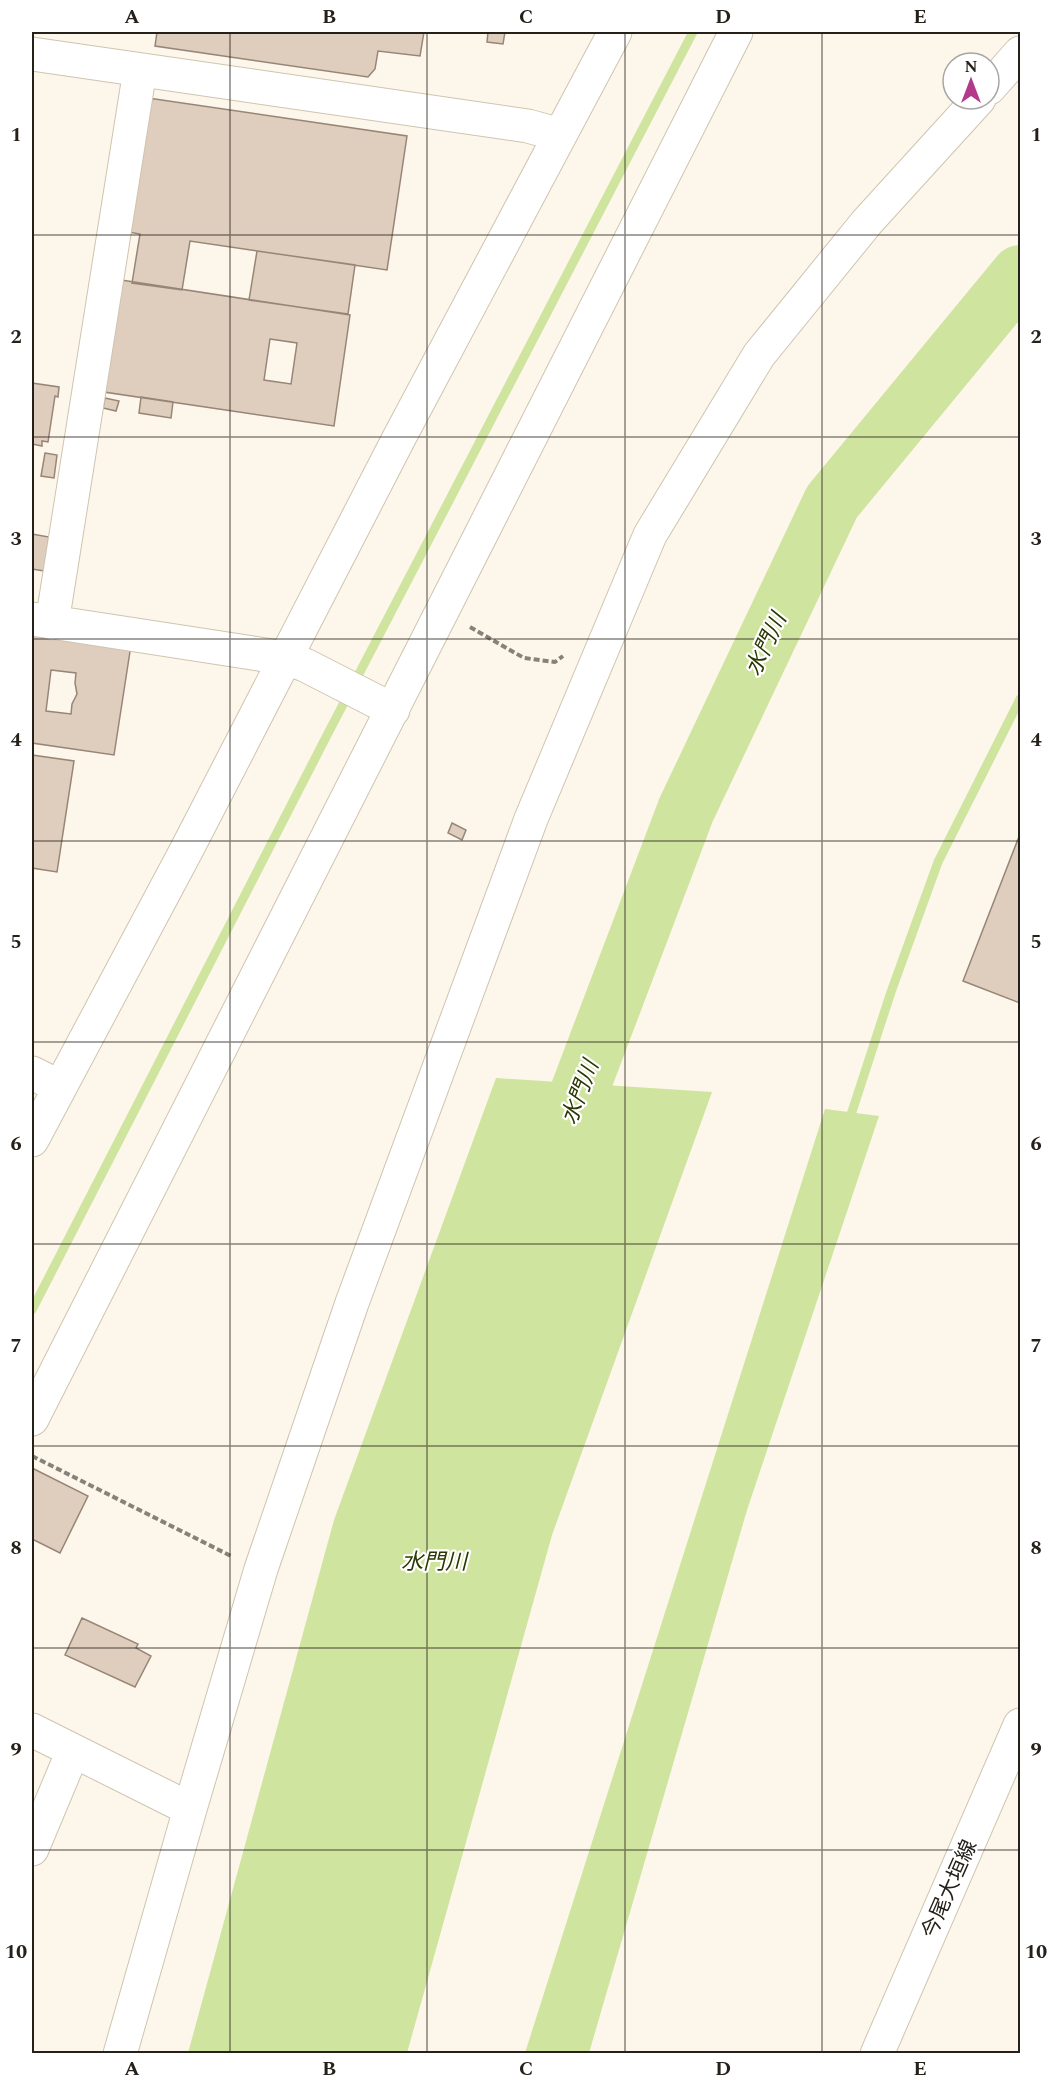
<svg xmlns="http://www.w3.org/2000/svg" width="1052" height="2085" font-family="Spectral,'Noto Sans JP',serif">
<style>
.water{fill:#cfe49e}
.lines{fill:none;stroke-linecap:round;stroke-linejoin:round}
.stream{stroke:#cfe49e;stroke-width:9}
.river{stroke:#cfe49e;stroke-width:58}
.building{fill:#dfcdbd;stroke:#978677;stroke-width:1.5;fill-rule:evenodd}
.street-casing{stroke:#cfc4b0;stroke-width:35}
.secondary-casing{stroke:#cfc4b0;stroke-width:35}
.path{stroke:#878279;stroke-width:4;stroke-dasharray:6 3;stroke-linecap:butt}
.street{stroke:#fff;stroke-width:33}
.secondary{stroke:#fff;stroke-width:33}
.grid{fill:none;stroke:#25211a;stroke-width:1.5;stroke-opacity:0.55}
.labels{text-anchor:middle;stroke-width:4.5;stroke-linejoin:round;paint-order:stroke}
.street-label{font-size:21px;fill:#25211a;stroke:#fff}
.water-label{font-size:22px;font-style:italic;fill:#2b3702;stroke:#fff}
.neatline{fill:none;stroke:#25211a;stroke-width:2}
.grid-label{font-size:20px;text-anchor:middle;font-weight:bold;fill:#25211a}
</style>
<rect width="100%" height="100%" fill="#fdf6ea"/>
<path class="water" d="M496 1078 712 1092 552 1535 407 2053H188L334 1520Z
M825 1109 879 1116 747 1510 589 2053H525Z"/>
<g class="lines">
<path class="stream" d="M848 1124 891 992 938 862 1020 699
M32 1310 324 741 693 32"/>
<path class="river" d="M554 1158 686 810 832 502 1020 274"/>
</g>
<path class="building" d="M157 32H424L420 56 378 51 375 69 368 77 155 46Z
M488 32H505L503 44 487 42Z
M148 98 407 136 387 270 190 241 182 290 132 283 140 234 128 232Z
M257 251 355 265 348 314 249 300Z
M121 280 350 315 334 426 104 392ZM270 339 297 343 291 384 264 380Z
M32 383 59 387 58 397 55 396 48 442 42 441V446L32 444Z
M141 397 173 402 171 418 139 413Z
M105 398 119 401 116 411 103 408Z
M45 453 57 455 54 478 41 476Z
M32 534 49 537 44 571 32 569Z
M32 630 131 645 114 755 32 743ZM51 670 76 673 75 683 77 694 72 704 71 714 46 711Z
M32 755 74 761 57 872 32 868Z
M452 823 466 830 462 840 448 833Z
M1020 834V1003L963 981Z
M32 1468 88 1496 60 1553 32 1539Z
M82 1618 138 1644 136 1648 151 1656 135 1687 65 1655Z"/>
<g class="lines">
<defs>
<path id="street" d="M32 54 528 126 560 135
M989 88 1020 53
M32 619 285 658 305 665 393 710
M52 623 140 70
M32 1073 60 1087
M32 1140 187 849 399 438 615 32
M32 1419 736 32
M32 1730 190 1809
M32 1849 73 1751
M120 2054 190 1809 261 1569 352 1303 531 819 650 535 759 355 867 222 979 99"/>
<path id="secondary" d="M877 2054 1020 1725"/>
</defs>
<use href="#street" class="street-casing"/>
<use href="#secondary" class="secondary-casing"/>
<path class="path" d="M470 627 524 658 555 662 563 656
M32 1456 233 1557"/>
<use href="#street" class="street"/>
<use href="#secondary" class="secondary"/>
</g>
<path class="grid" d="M230 32V2054M427 32V2054M625 32V2054M822 32V2054M32 235H1020M32 437H1020M32 639H1020M32 841H1020M32 1042H1020M32 1244H1020M32 1446H1020M32 1648H1020M32 1850H1020"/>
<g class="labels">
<g class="street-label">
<text transform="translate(949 1889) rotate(-66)" y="7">今尾大垣線</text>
</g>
<g class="water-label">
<text transform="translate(765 644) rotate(-65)" y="8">水門川</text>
<text transform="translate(579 1092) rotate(-69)" y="8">水門川</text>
<text x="434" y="1569">水門川</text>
</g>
</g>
<rect width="1052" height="2085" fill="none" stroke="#ffffff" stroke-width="66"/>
<g transform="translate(971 81)"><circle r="28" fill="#ffffff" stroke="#a8a6a3" stroke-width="1.5"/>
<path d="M0-4.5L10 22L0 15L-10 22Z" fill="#b4398b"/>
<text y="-9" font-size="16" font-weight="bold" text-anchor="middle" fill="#25211a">N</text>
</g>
<rect x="33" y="33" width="986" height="2019" class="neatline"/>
<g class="grid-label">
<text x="132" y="23">A</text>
<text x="329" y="23">B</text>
<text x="526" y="23">C</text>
<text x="723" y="23">D</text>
<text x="920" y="23">E</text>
<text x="16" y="141">1</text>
<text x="1036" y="141">1</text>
<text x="16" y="343">2</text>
<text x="1036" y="343">2</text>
<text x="16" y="545">3</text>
<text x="1036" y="545">3</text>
<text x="16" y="746">4</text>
<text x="1036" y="746">4</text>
<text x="16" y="948">5</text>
<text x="1036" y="948">5</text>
<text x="16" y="1150">6</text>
<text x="1036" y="1150">6</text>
<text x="16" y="1352">7</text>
<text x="1036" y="1352">7</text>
<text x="16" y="1554">8</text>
<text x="1036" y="1554">8</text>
<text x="16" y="1756">9</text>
<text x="1036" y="1756">9</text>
<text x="16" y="1958">10</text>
<text x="1036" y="1958">10</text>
<text x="132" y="2075">A</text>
<text x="329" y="2075">B</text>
<text x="526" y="2075">C</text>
<text x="723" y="2075">D</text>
<text x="920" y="2075">E</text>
</g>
</svg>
